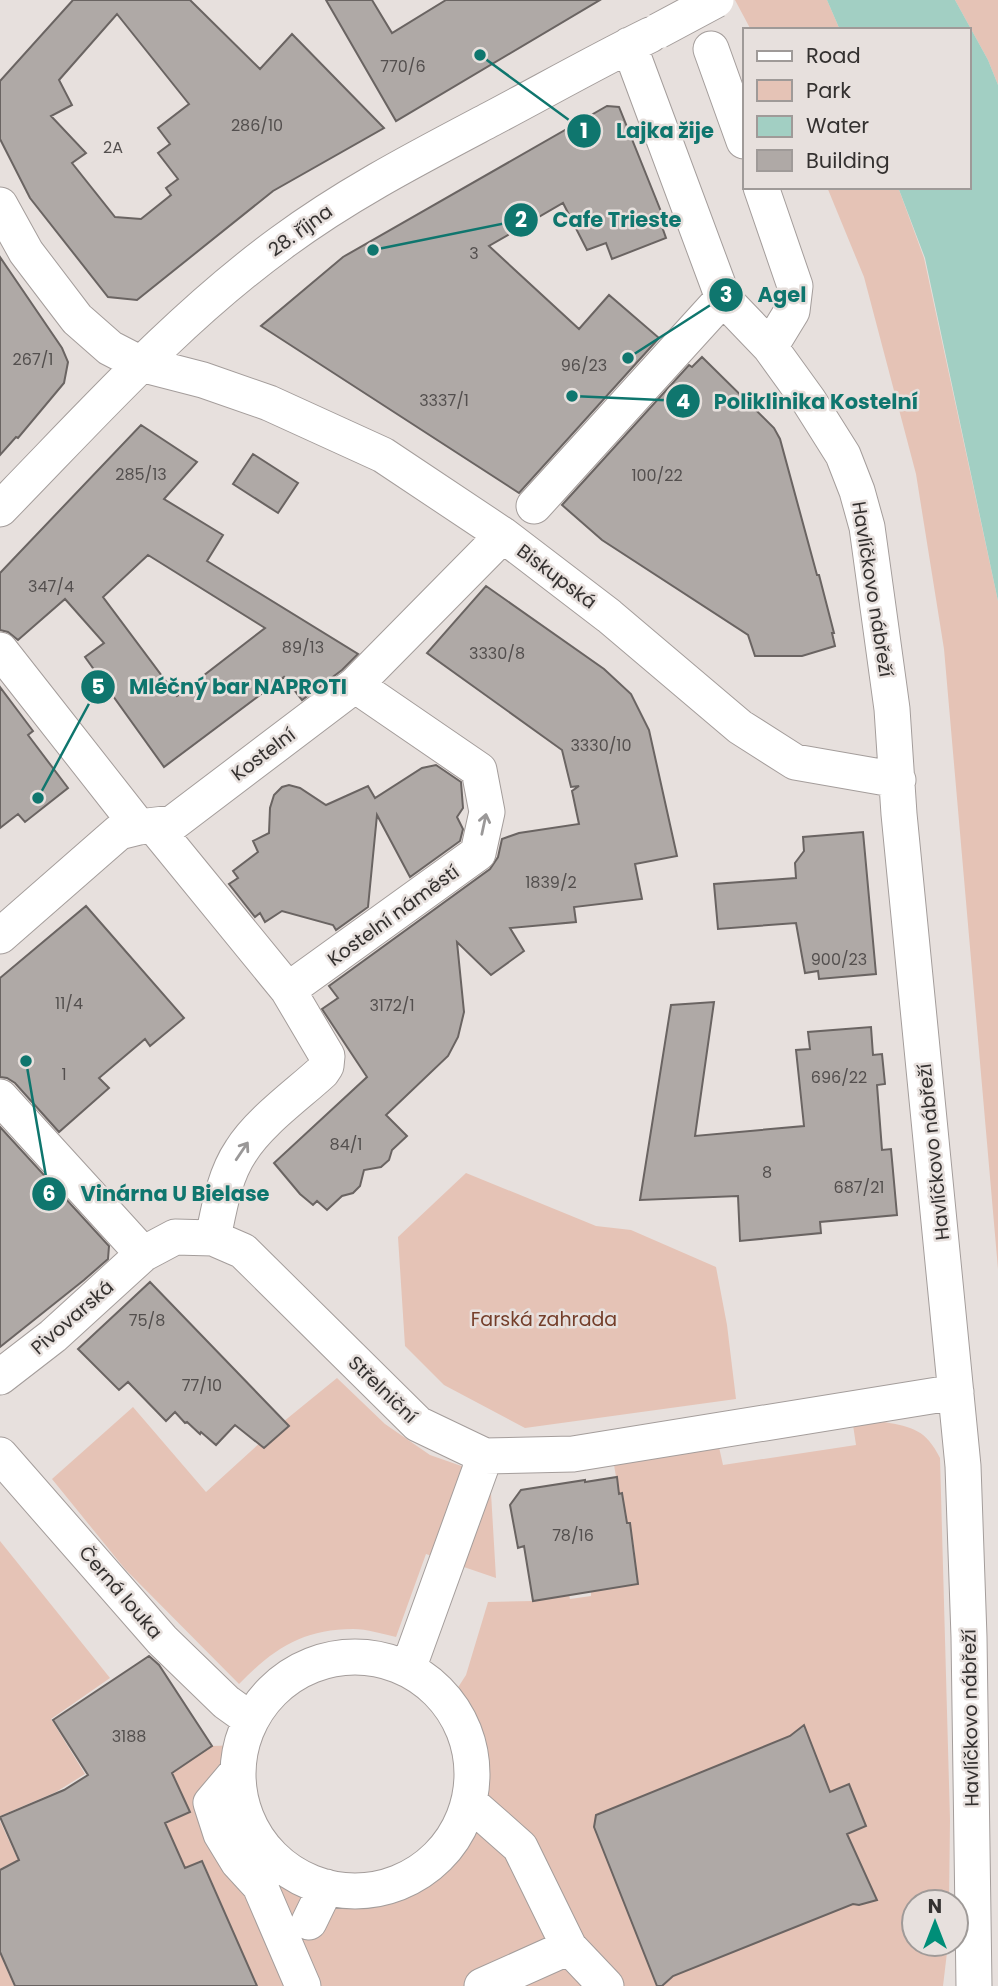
<svg xmlns="http://www.w3.org/2000/svg" width="998" height="1986" font-family="Poppins,sans-serif">
<style>
.green{fill:#e5c3b6}
.water{fill:#a2cfc3}
.building{fill:#afa9a6;stroke:#6a6462;stroke-width:2;fill-rule:evenodd}
.lines{fill:none;stroke-linecap:round;stroke-linejoin:round}
.minor-casing{stroke:#a49d9b;stroke-width:37}
.minor{stroke:#fff;stroke-width:35}
.minor-bridge-casing{stroke:#a49d9b;stroke-width:37;stroke-linecap:butt}
.minor-bridge{stroke:#fff;stroke-width:35}
.oneway{stroke:#9a9898}
.labels{text-anchor:middle;stroke-width:5;stroke-linejoin:round;paint-order:stroke}
.number-label{font-size:16px;fill:#534f4e}
.street-label{font-size:19px;fill:#343130;stroke:#e7e0dd}
.park-label{font-size:19px;fill:#743e2a;stroke:#e7e0dd}
.leader{fill:none;stroke:#0f766e;stroke-width:2.5}
.callout-dot{fill:#0f766e;stroke:#e7e0dd;stroke-width:2.5}
.mark-label{font-size:21px;text-anchor:middle;font-weight:bold;fill:#fff}
.callout-label{font-size:21px;text-anchor:middle;font-weight:bold;fill:#0f766e;stroke:#e7e0dd;stroke-width:5;stroke-linejoin:round;paint-order:stroke}
</style>
<rect width="100%" height="100%" fill="#e7e0dd"/>
<path class="green" d="M735 0H827L840 30H751Z
M955 0H998V85L988 60Z
M827 187H898L924 258 998 601V1269L944 649 916 474 864 277Z
M466 1173 596 1226 631 1230 716 1267 727 1325 736 1399 525 1428 444 1385 405 1346 398 1237Z
M337 1378 385 1424 430 1455 490 1476 496 1578 426 1554 396 1637C383 1634 367 1629 353 1629 303 1629 273 1649 239 1684L125 1569 52 1479 133 1407 206 1492 283 1422Z
M884 1422C913 1427 926 1430 940 1458L950 1820 949 1902H914V1944H948L943 1986H257L203 1861 185 1868 166 1824 190 1812 173 1773 212 1746 241 1745C239 1762 236 1780 240 1798 253 1859 319 1904 381 1888 441 1872 482 1813 470 1751 467 1733 457 1718 448 1703L466 1675 488 1602 533 1601 569 1595 570 1599 591 1596V1591L635 1553 630 1523H627L622 1494H619L614 1465 719 1447 723 1465 856 1445 853 1425Z
M0 1541 110 1678 51 1719 85 1774 56 1792 0 1816Z
M0 1821 18 1860 0 1869Z
M0 1954 14 1986H0Z"/>
<path class="water" d="M827 0H955L988 60 998 85V601L925 258 898 187H968V30H840Z"/>
<path class="building" d="M73 0H190L260 69 292 34 384 128 273 191 137 300 108 297 30 198 0 139V81ZM117 14 189 104 158 128 170 144 158 153 178 179 166 188 171 195 141 219 115 217 72 163 86 153 51 116 72 105 59 80Z
M326 0H372L392 33 446 0H600L396 121Z
M607 106 619 107 664 219 660 221 666 238 612 259 606 243 587 250 563 203 489 246 579 329 609 295 659 338 519 493 261 326 343 257Z
M0 257 62 348 68 362 64 383 18 438 16 437 0 455Z
M702 357 774 428 780 439 817 575H819L834 633H832L835 646 802 656H755L748 635 602 540 562 505 689 365 692 367Z
M141 425 197 462 164 499 223 535 207 561 358 654 342 670 302 700 284 677 164 767 85 657 104 643 65 599 18 640 8 632 0 630V573ZM148 555 265 628 177 696 103 597Z
M253 454 298 483 278 513 233 484Z
M486 586 604 669 631 694 649 730 677 856 635 864 642 899 574 907 576 922 510 928 524 951 491 975 457 942 464 1012 458 1037 448 1056 386 1115 407 1136 392 1150 389 1160 381 1167 364 1170 360 1186 353 1193 342 1196 327 1210 317 1201 313 1205 300 1194 274 1163 367 1077 322 1009 338 998 329 986 490 869 498 857 502 839 519 833 579 824 572 791 579 786 571 787 562 750 427 653Z
M0 687 33 731 28 735 68 788 25 822 18 814 0 828Z
M436 765 461 782 463 808 457 817 463 829 460 841 410 877 377 815 368 907 336 930 333 925 282 911 265 922 260 913 255 917 229 884 238 878 233 871 258 852 253 841 269 833 270 808 274 795 282 787 289 785 300 788 326 805 368 786 375 798 422 768Z
M863 832 876 974 819 979 818 971 805 973 796 923 718 929 714 884 796 878 795 863 804 851 803 837Z
M86 906 184 1018 150 1046 145 1039 99 1078 109 1088 59 1132 15 1083 7 1078 0 1077V978Z
M714 1002 695 1136 804 1126 796 1050 810 1049 808 1032 871 1027 873 1055 882 1054 885 1084 877 1085 882 1150 891 1149 897 1215 820 1222 821 1233 740 1241 738 1196 640 1200 671 1005Z
M0 1127 109 1246 108 1259 84 1280 0 1347Z
M150 1282 289 1426 264 1448 235 1425 216 1445 201 1432 200 1434 187 1422 185 1423 175 1412 166 1421 128 1382 119 1390 78 1349Z
M617 1477 619 1494 622 1493 627 1523H630L638 1584 533 1601 524 1546 518 1548 510 1505 521 1490 585 1480V1482Z
M149 1656 159 1665 212 1746 172 1773 190 1812 165 1823 185 1868 202 1861 257 1986H15L0 1952V1870L19 1860 0 1817 64 1790 88 1775 53 1720Z
M804 1725 830 1792 849 1784 866 1826 847 1834 877 1900 859 1905 853 1904 673 1976 662 1986H657L594 1827 596 1815 790 1736Z"/>
<g class="lines">
<defs>
<path id="minor" d="M629 45 723 298 770 347 809 401 843 455 857 491 867 527 892 709 899 814 963 1466 969 1637 974 1986
M711 49 744 141
M761 187 795 286 792 311 770 347
M0 205 26 252 77 319 110 348 141 364 203 380 269 403 383 455 503 535 609 616 740 727 795 762 898 780
M534 506 723 298
M0 509C90 417 177 319 281 243 347 194 419 157 491 119 544 91 597 61 650 35
M0 650 139 827
M154 826 288 990 327 1056 326 1066 322 1072C297 1095 259 1122 241 1151 224 1176 219 1209 213 1238
M0 936 119 832 139 827 173 823 355 685 503 535
M288 990 478 853 487 812 479 770 355 685
M0 1097 143 1254
M0 1377 53 1336 143 1254 175 1237 213 1238 243 1251 418 1424 485 1456 573 1454 956 1392
M0 1455 162 1640 226 1702 251 1720
M238 1774a117 117 0 1 1 234 0a117 117 0 1 1-234 0Z
M408 1669 485 1456
M238 1771 211 1803 221 1834 238 1862 260 1886 303 1986
M469 1802 520 1847 569 1947
M309 1922 326 1887
M482 1986 569 1947 606 1986"/>
</defs>
<use href="#minor" class="minor-casing"/>
<use href="#minor" class="minor"/>
<defs>
<path id="minor-bridge" d="M658 31 716 0"/>
</defs>
<use href="#minor-bridge" class="minor-bridge-casing"/>
<use href="#minor-bridge" class="minor-bridge"/>
</g>
<defs><path id="oneway-shaft" d="M-6 0H5M1.5-3L5.5 0L1.5 3" fill="none" stroke-width="1.6" stroke-linecap="round" stroke-linejoin="round" transform="scale(1.75)"/></defs>
<g class="oneway">
<use href="#oneway-shaft" transform="translate(484 824) rotate(-78)"/>
<use href="#oneway-shaft" transform="translate(242 1151) rotate(-56)"/>
</g>
<g class="labels">
<g class="number-label">
<text x="403" y="72">770/6</text>
<text x="257" y="131">286/10</text>
<text x="113" y="153">2A</text>
<text x="474" y="259">3</text>
<text x="33" y="365">267/1</text>
<text x="584" y="371">96/23</text>
<text x="444" y="406">3337/1</text>
<text x="141" y="480">285/13</text>
<text x="657" y="481">100/22</text>
<text x="51" y="592">347/4</text>
<text x="303" y="653">89/13</text>
<text x="497" y="659">3330/8</text>
<text x="601" y="751">3330/10</text>
<text x="551" y="888">1839/2</text>
<text x="839" y="965">900/23</text>
<text x="69" y="1009">11/4</text>
<text x="392" y="1011">3172/1</text>
<text x="64" y="1080">1</text>
<text x="839" y="1083">696/22</text>
<text x="346" y="1150">84/1</text>
<text x="767" y="1178">8</text>
<text x="859" y="1193">687/21</text>
<text x="147" y="1326">75/8</text>
<text x="202" y="1391">77/10</text>
<text x="573" y="1541">78/16</text>
<text x="129" y="1742">3188</text>
</g>
<g class="street-label">
<text transform="translate(300 230) rotate(-36)" y="7">28. října</text>
<text transform="translate(557 576) rotate(37)" y="7">Biskupská</text>
<text transform="translate(873 589) rotate(81)" y="7">Havlíčkovo nábřeží</text>
<text transform="translate(263 754) rotate(-37)" y="7">Kostelní</text>
<text transform="translate(393 915) rotate(-36)" y="7">Kostelní náměstí</text>
<text transform="translate(933 1152) rotate(-96)" y="7">Havlíčkovo nábřeží</text>
<text transform="translate(72 1317) rotate(-41)" y="7">Pivovarská</text>
<text transform="translate(383 1389) rotate(44)" y="7">Střelniční</text>
<text transform="translate(121 1592) rotate(49)" y="7">Černá louka</text>
<text transform="translate(970 1718) rotate(-91)" y="7">Havlíčkovo nábřeží</text>
</g>
<g class="park-label">
<text x="544" y="1326">Farská zahrada</text>
</g>
</g>
<path class="leader" d="M480 55L584 131M373 250L521 220M628 358L726 295M572 396L683 401M38 798L98 687M26 1061L49 1194"/>
<g class="callout-dot">
<circle cx="480" cy="55" r="7"/>
<circle cx="373" cy="250" r="7"/>
<circle cx="628" cy="358" r="7"/>
<circle cx="572" cy="396" r="7"/>
<circle cx="38" cy="798" r="7"/>
<circle cx="26" cy="1061" r="7"/>
<circle cx="584" cy="131" r="18"/>
<circle cx="521" cy="220" r="18"/>
<circle cx="726" cy="295" r="18"/>
<circle cx="683" cy="401" r="18"/>
<circle cx="98" cy="687" r="18"/>
<circle cx="49" cy="1194" r="18"/>
</g>
<g class="mark-label">
<text x="584" y="138">1</text>
<text x="521" y="227">2</text>
<text x="726" y="302">3</text>
<text x="683" y="409">4</text>
<text x="98" y="694">5</text>
<text x="49" y="1201">6</text>
</g>
<g class="callout-label">
<text x="665" y="138">Lajka žije</text>
<text x="617" y="227">Cafe Trieste</text>
<text x="782" y="302">Agel</text>
<text x="816" y="409">Poliklinika Kostelní</text>
<text x="238" y="694">Mléčný bar NAPROTI</text>
<text x="175" y="1201">Vinárna U Bielase</text>
</g>
<rect x="743" y="28" width="228" height="161" fill="#e7e0dd" stroke="#9f9a98" stroke-width="2"/>
<rect x="757" y="51" width="35" height="10" fill="#ffffff" stroke="#9f9a98" stroke-width="2"/>
<text x="806" y="63" font-size="21" fill="#343130">Road</text>
<rect x="757" y="80" width="35" height="21" fill="#e5c3b6" stroke="#9f9a98" stroke-width="2"/>
<text x="806" y="98" font-size="21" fill="#343130">Park</text>
<rect x="757" y="116" width="35" height="21" fill="#a2cfc3" stroke="#9f9a98" stroke-width="2"/>
<text x="806" y="133" font-size="21" fill="#343130">Water</text>
<rect x="757" y="150" width="35" height="21" fill="#afa9a6" stroke="#9f9a98" stroke-width="2"/>
<text x="806" y="168" font-size="21" fill="#343130">Building</text>
<g transform="translate(935 1923)"><circle r="33" fill="#e7e0dd" stroke="#9f9a98" stroke-width="2"/>
<path d="M0-5L12 26L0 18L-12 26Z" fill="#008e78"/>
<text y="-10" font-size="19" font-weight="bold" text-anchor="middle" fill="#343130">N</text>
</g>
</svg>
